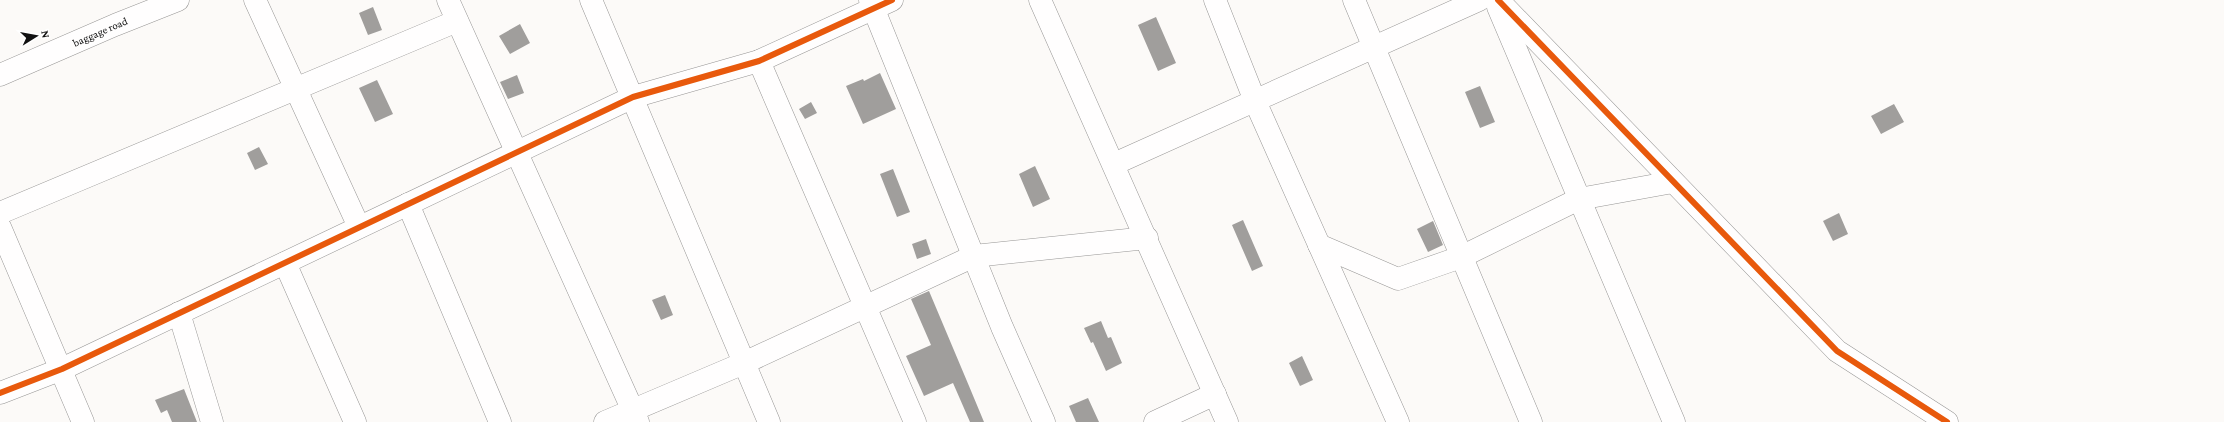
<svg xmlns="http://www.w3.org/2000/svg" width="2224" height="422" font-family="'Crimson Pro',serif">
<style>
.building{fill:#a09e9c}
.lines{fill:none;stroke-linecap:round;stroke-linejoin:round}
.minor-casing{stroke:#979695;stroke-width:23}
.minor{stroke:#fffefe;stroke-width:22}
.cycleway-casing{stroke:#fff;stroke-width:8}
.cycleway{stroke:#e8590c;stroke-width:6}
.labels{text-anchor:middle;stroke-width:4;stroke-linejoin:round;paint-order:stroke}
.street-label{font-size:11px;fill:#111;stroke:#fff}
</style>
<rect width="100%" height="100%" fill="#fcfaf8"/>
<path class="building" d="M373 7 382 30 368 35 359 13Z
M1156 17 1176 63 1158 71 1138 25Z
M520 24 530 43 510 54 499 36Z
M880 73 896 109 863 124 846 86 863 79 864 81Z
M517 75 524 93 508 99 500 82Z
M377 80 393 114 375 122 359 88Z
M1480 86 1495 122 1480 128 1465 92Z
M811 102 817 113 805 119 799 109Z
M1894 104 1904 122 1881 134 1871 116Z
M259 147 268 164 255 170 247 153Z
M1035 166 1050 199 1033 207 1019 174Z
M893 169 910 212 897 217 880 174Z
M1839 213 1848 234 1833 241 1823 221Z
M1243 220 1263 266 1252 271 1232 225Z
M1433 221 1443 245 1428 252 1417 229Z
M926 239 931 254 917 259 912 244Z
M929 291 969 386 984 422H970L953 383 924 396 906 356 931 345 911 299Z
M665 295 673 315 661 320 652 300Z
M1101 321 1108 338 1111 337 1122 363 1106 371 1093 342 1091 343 1084 328Z
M1302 356 1313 380 1300 386 1289 363Z
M184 389 197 422H172L167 410 161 413 155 400Z
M1088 398 1099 422H1076L1069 406Z"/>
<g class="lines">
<defs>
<g id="minor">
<path d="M255 0 359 227"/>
<path d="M448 0 638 422"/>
<path d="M591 0 769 422"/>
<path d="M870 0 1002 327 1044 422"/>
<path d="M1040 0 1227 422"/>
<path d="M1215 0 1255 101 1398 422"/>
<path d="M1354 0 1531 422"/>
<path d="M1498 0 1837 351 1947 422"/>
<path d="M1498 7 1674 422"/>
<path d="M759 61 915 422"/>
<path id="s1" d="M0 75 115 25 178 0"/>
<path d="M1114 164 1479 0"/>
<path d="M408 204 500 422"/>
<path d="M0 213 457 21"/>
<path d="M0 227 83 422"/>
<path d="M1319 245 1398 279 1461 257 1579 199 1673 182"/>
<path d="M285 263 355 422"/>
<path d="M179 313 212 422"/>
<path d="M0 393 62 369 633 97 759 61 892 0"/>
<path d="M605 422 744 363 974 256 1147 238"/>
<path d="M1155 422 1215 394"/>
</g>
</defs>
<use href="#minor" class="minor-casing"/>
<use href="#minor" class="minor"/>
<defs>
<path id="cycleway" d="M1498 0 1837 351 1947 422
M0 393 62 369 633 97 759 61 892 0"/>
</defs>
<use href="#cycleway" class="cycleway-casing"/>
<use href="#cycleway" class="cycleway"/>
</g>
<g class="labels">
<g class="street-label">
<text dy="4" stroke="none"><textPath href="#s1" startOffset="109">baggage road</textPath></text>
</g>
</g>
<g transform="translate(36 36) rotate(79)" stroke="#ffffff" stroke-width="3" paint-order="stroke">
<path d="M0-3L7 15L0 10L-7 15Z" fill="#111111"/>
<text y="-6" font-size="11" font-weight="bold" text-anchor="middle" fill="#111111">N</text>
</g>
</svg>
